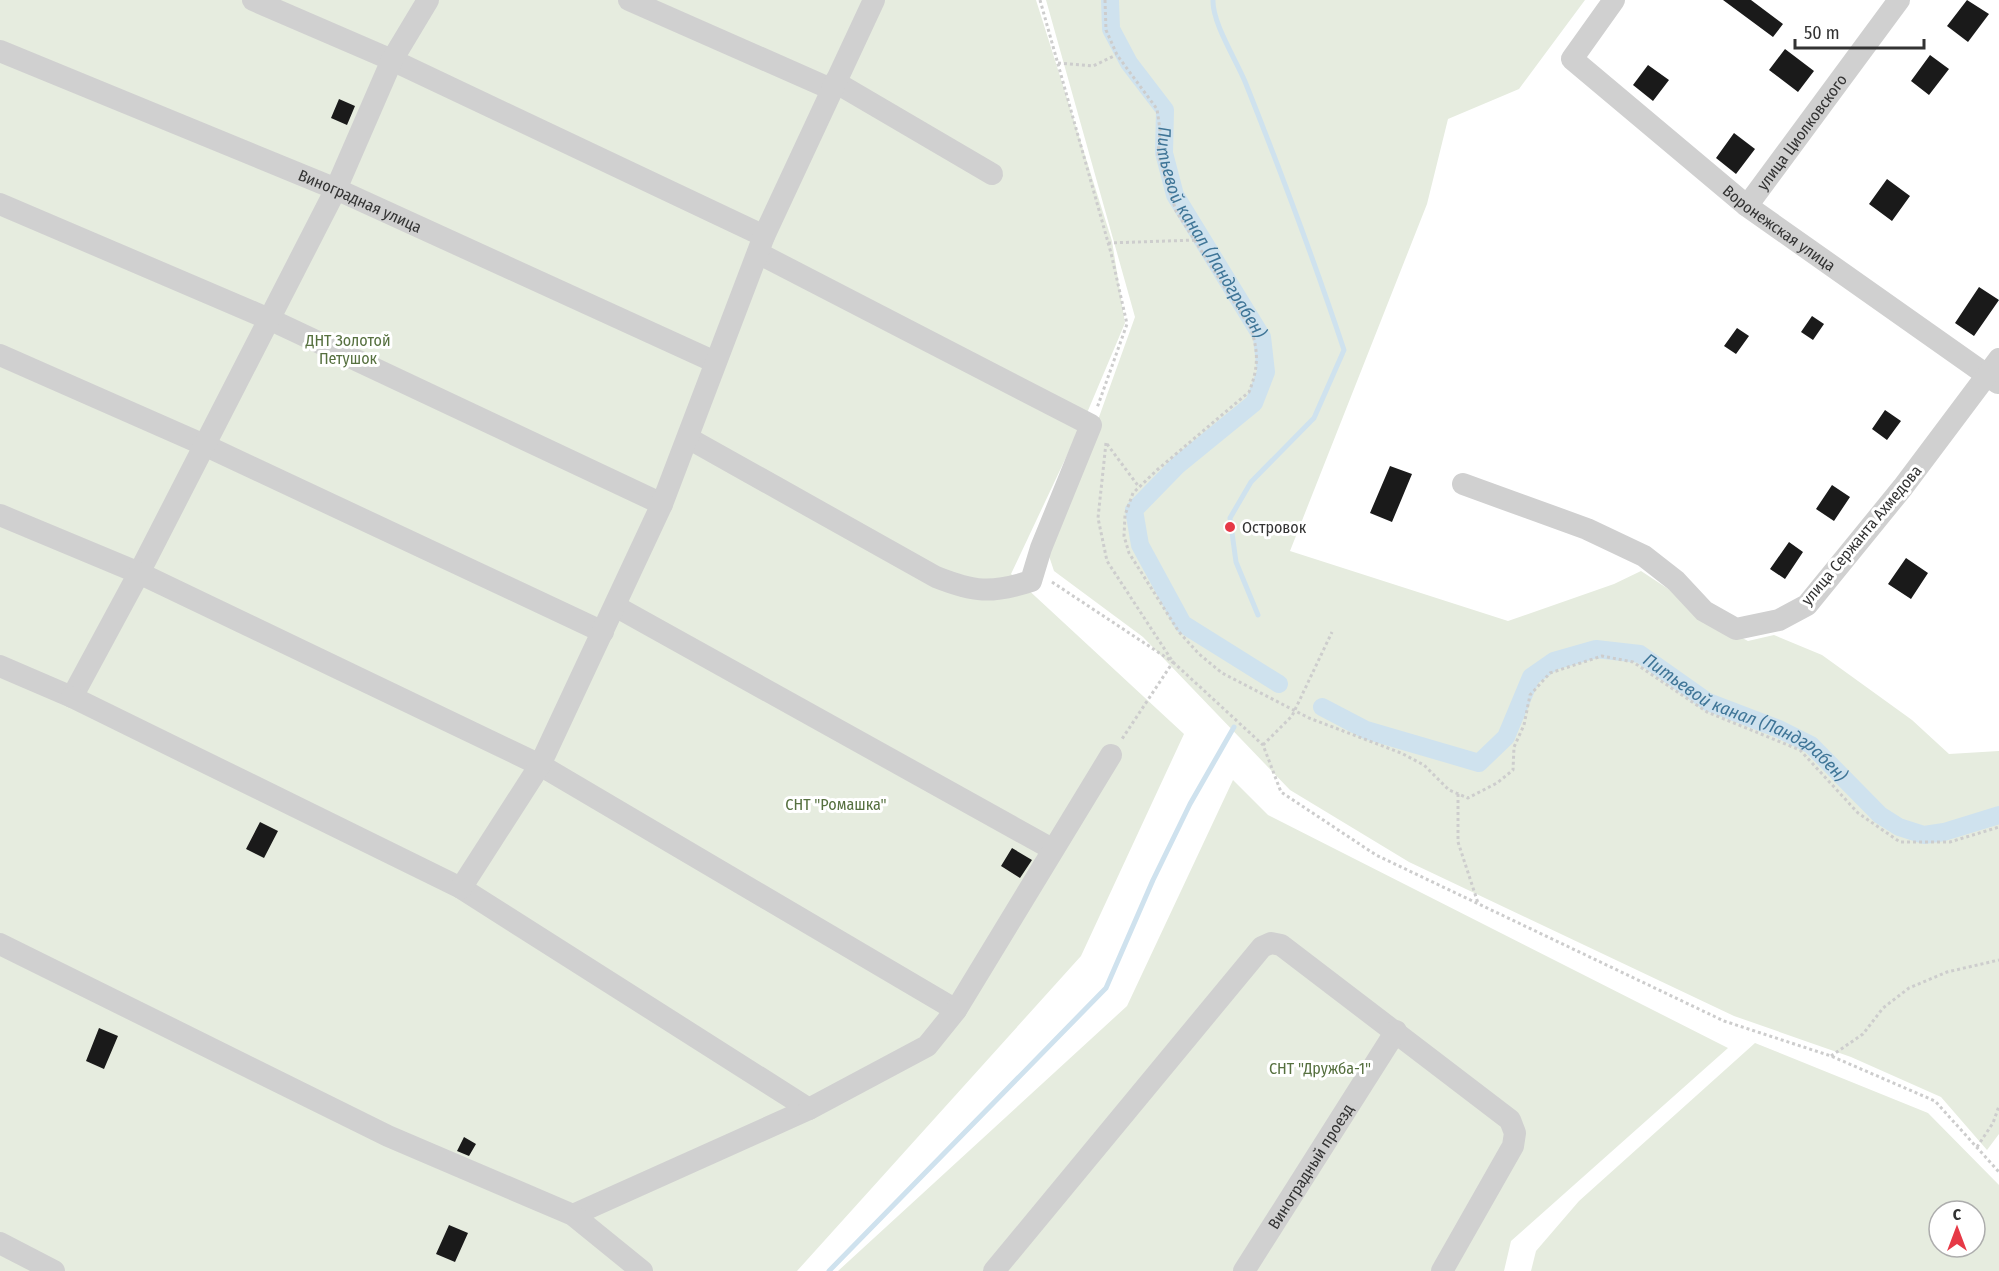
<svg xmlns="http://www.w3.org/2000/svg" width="1999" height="1271" font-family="'Fira Sans Condensed',sans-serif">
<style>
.green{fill:#e6ecdf;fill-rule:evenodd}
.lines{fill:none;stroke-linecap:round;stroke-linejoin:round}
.stream{stroke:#cfe2ee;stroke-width:5}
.canal{stroke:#cfe2ee;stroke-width:18}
.building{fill:#1a1a1a}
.path{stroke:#cdcdcd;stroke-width:3;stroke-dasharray:3 3;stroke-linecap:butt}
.minor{stroke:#d0d0d0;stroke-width:22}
.poi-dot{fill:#e63946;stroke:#fff;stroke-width:2}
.labels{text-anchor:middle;stroke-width:6;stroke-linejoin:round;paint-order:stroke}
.street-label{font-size:16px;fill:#333;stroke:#fff}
.park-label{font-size:16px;fill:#56703f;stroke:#fff}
.poi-label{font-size:16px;fill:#333;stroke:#fff;text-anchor:start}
.water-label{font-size:18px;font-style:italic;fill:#3f7597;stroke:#fff}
</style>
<rect width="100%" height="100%" fill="#fff"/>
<path class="green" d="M0 0H1036L1112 241 1125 323 1087 413 1011 574 1184 734 1081 956 797 1271H0Z
M1046 0H1585L1519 89 1448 119 1427 204 1290 551 1508 621 1614 584 1641 571 1676 594 1711 622 1748 641 1774 635 1822 655 1912 720 1949 754 1999 751V1134L1987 1150 1941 1097 1851 1057 1734 1016 1409 862 1290 790 1143 637 1054 571 1049 556 1135 317Z
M1233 780 1268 815 1728 1048 1511 1241 1504 1271H838L1127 1006Z
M1755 1043 1928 1113 1999 1185V1271H1531L1536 1251 1579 1201ZM1939 1211H1975V1247H1939Z"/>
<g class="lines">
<path class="stream" d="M1213 0C1212 23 1237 61 1246 84 1281 172 1314 260 1344 350L1314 418 1251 482 1230 518 1236 562 1258 615
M829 1271 1106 988 1153 880 1190 804 1234 727"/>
<g class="canal">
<path id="s1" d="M1110 0 1111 29 1129 63 1165 110 1164 153 1175 195 1262 337 1266 372 1254 403 1178 465 1134 510 1140 545 1183 624 1279 684"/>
<path id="s2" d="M1322 707 1366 730 1479 763 1506 737 1531 677 1554 661 1596 649 1640 654 1708 702 1779 729 1811 745 1880 815 1899 827 1924 835 1944 832 1999 815"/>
</g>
</g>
<path class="building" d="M1723 0H1751L1783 24 1773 37Z
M1967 0 1989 14 1968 42 1947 26Z
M1785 49 1814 71 1798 92 1769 70Z
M1930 55 1949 69 1929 95 1911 81Z
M1648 65 1669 80 1653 101 1633 85Z
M339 99 355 106 347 125 331 118Z
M1734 133 1755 149 1736 174 1716 158Z
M1887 179 1910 196 1892 221 1869 204Z
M1979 287 1999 300 1974 336 1955 323Z
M1812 316 1824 324 1813 340 1801 332Z
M1737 328 1749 336 1736 354 1724 346Z
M1885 410 1901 421 1887 440 1872 429Z
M1390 466 1412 474 1392 522 1370 513Z
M1832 485 1850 497 1834 521 1816 509Z
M1789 542 1803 552 1785 579 1770 569Z
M1906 558 1928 573 1911 599 1888 584Z
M260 822 278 831 264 858 246 849Z
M1012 848 1032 860 1020 878 1001 866Z
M99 1028 118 1036 104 1069 86 1061Z
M464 1137 476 1144 469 1156 457 1151Z
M449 1225 468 1233 455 1262 436 1254Z"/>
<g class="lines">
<path class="path" d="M1040 0 1111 253 1127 324 1097 408
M1105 0 1106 30 1117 55 1157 109 1160 130 1158 155 1176 211 1251 329C1259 353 1258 369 1249 392L1157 470 1133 493 1125 515 1124 536 1129 553 1179 632 1199 654 1222 673 1309 718 1401 753 1424 765 1449 790 1468 798 1497 783 1513 770 1514 747 1524 725 1530 695 1550 673 1602 656 1633 662 1707 712 1800 750 1858 813 1900 842H1950L1999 827
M1058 63 1093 66 1116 55
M1108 243 1196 240
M1106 443 1098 518 1107 561 1173 662 1263 745 1281 792 1376 855 1724 1021 1831 1056 1935 1101 1999 1172
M1107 444 1139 487
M1052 582 1173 662 1122 739
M1263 745 1292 716 1332 632
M1458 794V842L1478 903
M1831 1056 1863 1034 1883 1008 1909 988 1947 972 1999 960
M1977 1147 1993 1123 1999 1106"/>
<g class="minor">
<path d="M253 0 392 60 764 236"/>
<path d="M629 0 831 89"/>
<path id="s3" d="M1614 0 1572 59 1747 206 1998 383"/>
<path id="s4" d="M0 51 336 189 715 362"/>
<path d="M835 82 992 174"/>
<path d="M0 204 269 319 662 504"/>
<path id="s5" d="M1747 206 1899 0"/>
<path d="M0 355 202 444 603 632"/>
<path d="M688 438 936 577C974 592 991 594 1031 581L1041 548 1091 425 758 253"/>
<path d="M1463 484 1587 529 1644 556 1676 581 1704 611 1736 629 1779 620 1807 605 1903 487 1999 359"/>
<path d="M0 515 139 573 336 189 392 60 428 0"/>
<path d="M615 606 1052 849"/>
<path d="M0 666 72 697 139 573 540 765 956 1010"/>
<path d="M72 697 461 888 809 1109 573 1215"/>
<path d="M461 888 540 765 662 504 764 236 874 0"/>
<path d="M0 944 388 1136 573 1215 642 1271"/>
<path d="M809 1109 927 1046 956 1010 1111 755"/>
<path d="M0 1243 54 1271"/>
<path d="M994 1271 1262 947 1271 943 1281 945 1510 1120 1515 1133 1513 1146 1442 1271"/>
<path id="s6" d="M1244 1271 1396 1031"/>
</g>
</g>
<circle class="poi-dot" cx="1230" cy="527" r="6"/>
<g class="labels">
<g class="street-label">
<text dy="6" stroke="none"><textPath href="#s5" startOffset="92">улица Циолковского</textPath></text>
<text dy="6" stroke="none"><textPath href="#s4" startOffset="390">Виноградная улица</textPath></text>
<text dy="6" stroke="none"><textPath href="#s3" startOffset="340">Воронежская улица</textPath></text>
<text transform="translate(1861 535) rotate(-50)" y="6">улица Сержанта Ахмедова</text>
<text dy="6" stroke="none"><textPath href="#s6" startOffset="124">Виноградный проезд</textPath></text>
</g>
<g class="park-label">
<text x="348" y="346">ДНТ Золотой<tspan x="348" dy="18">Петушок</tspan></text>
<text x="836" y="810">СНТ "Ромашка"</text>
<text x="1320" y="1074">СНТ "Дружба-1"</text>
</g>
<g class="poi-label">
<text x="1242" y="533">Островок</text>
</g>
<g class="water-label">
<text dy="6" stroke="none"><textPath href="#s1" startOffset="261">Питьевой канал (Ландграбен)</textPath></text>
<text dy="6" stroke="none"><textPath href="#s2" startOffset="510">Питьевой канал (Ландграбен)</textPath></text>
</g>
</g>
<g transform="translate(1957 1229)"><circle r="28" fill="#ffffff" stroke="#adadad" stroke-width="1.5"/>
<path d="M0-4.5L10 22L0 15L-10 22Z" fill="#e63946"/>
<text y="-9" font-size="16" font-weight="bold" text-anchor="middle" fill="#333333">С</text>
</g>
<path d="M1795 39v9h129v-9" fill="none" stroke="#333333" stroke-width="3"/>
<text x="1804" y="39" font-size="18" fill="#333333" stroke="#ffffff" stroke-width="4.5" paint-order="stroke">50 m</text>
</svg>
